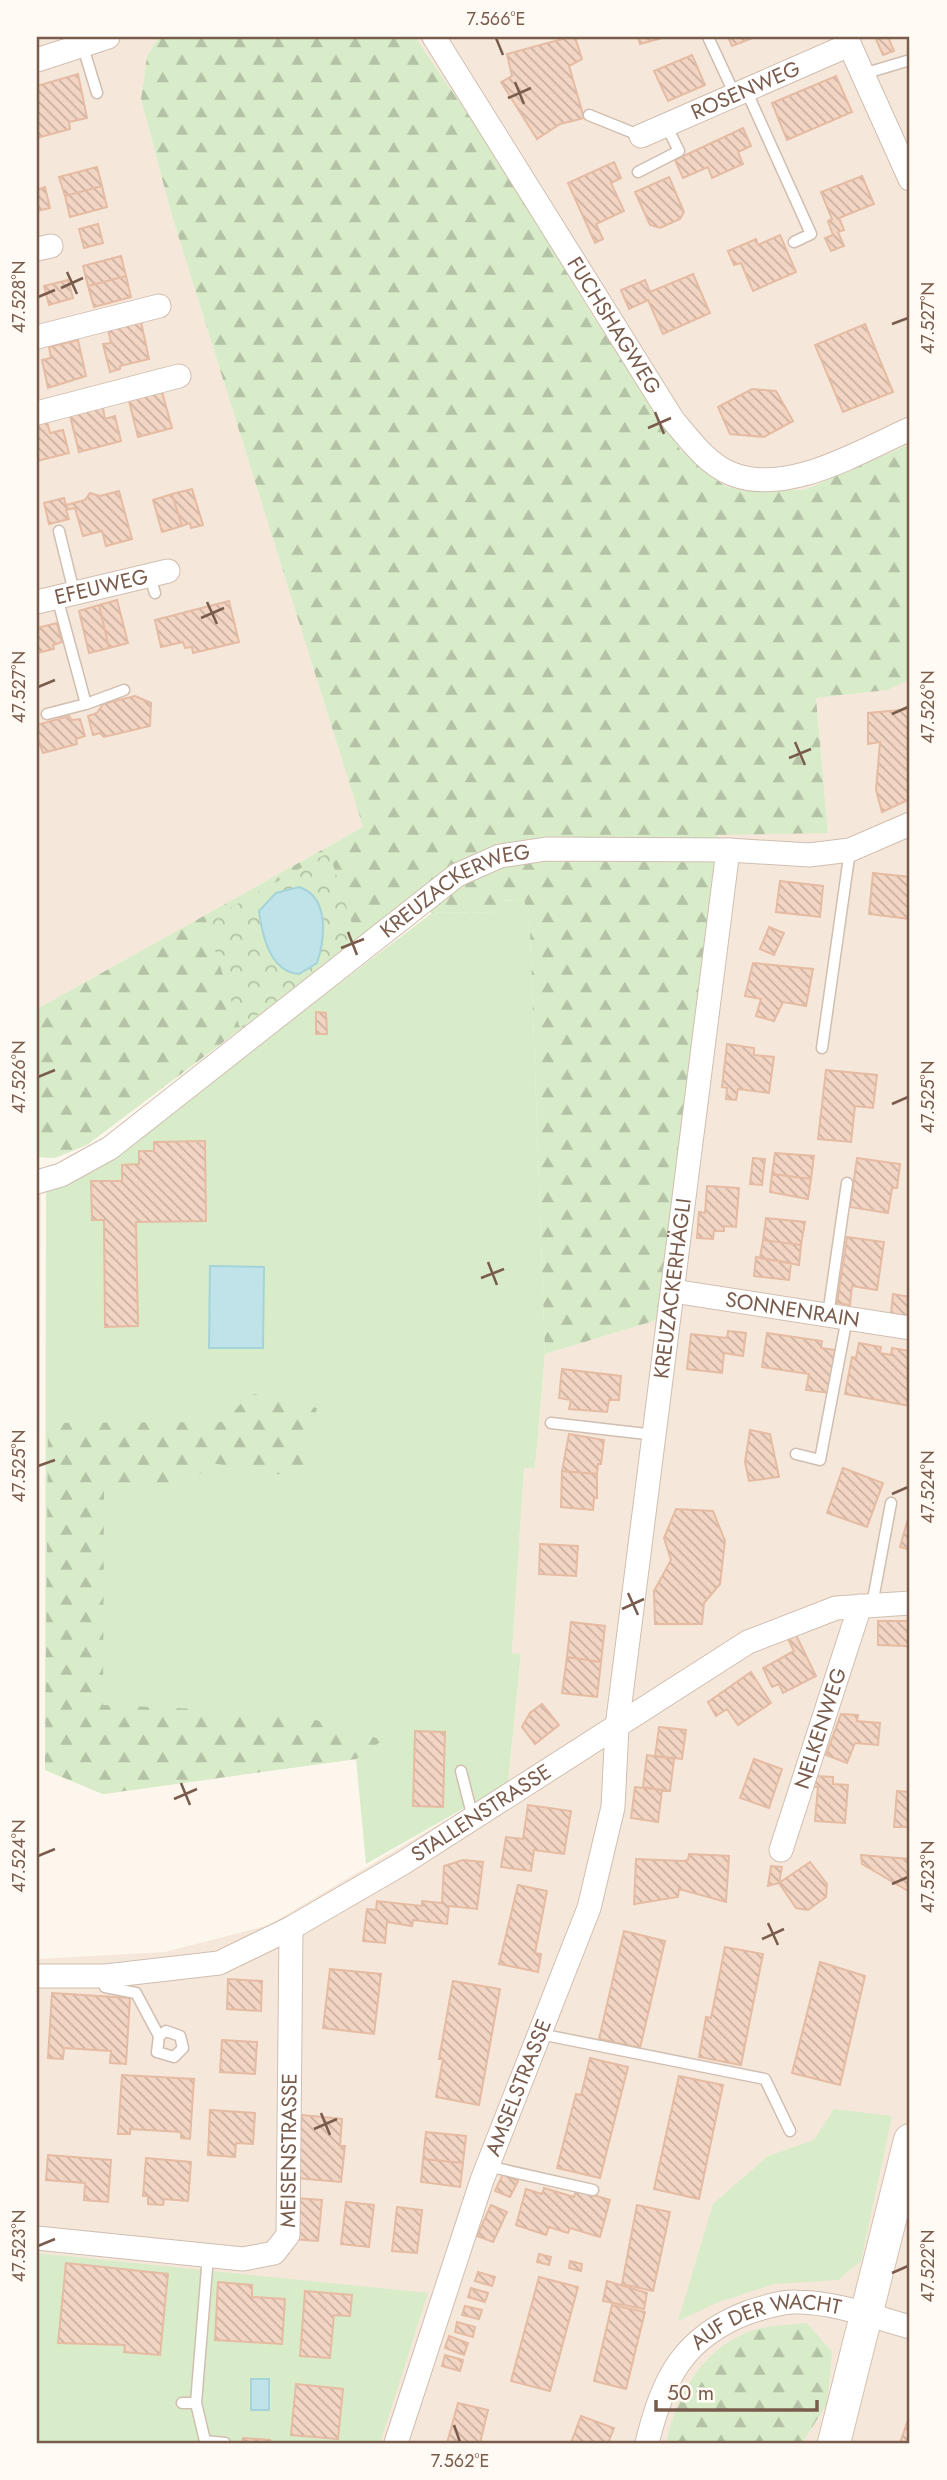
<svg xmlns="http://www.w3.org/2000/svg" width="947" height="2480" font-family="Jost,sans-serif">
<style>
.residential{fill:#f5e8da}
.green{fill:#d8ecc9}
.forest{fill:url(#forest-firs);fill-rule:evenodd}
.park{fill:url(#park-crowns)}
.water{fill:#bfe3e8;stroke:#a5d3da;stroke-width:2}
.building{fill:url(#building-back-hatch);stroke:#e6bba3;stroke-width:2}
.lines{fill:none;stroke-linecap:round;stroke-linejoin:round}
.service-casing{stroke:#d1beb0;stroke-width:13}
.minor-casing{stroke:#d1beb0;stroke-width:25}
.secondary-casing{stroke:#d6c0b0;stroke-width:34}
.service{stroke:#fff;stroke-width:10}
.minor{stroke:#fff;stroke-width:23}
.secondary{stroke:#fff;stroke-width:32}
.ticks{fill:none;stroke:#7a5c4d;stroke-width:2.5}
.labels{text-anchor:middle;stroke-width:6;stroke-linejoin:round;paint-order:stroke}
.street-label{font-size:21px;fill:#7a5c4d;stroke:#fffaf3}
.neatline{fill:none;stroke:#7a5c4d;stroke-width:2.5}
.ticks-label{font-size:18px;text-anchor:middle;fill:#7a5c4d}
</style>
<defs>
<pattern id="forest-firs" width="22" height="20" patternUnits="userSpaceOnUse" patternTransform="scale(1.75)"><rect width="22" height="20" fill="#d8ecc9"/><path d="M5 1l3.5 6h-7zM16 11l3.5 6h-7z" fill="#b4c2a5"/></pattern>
<pattern id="park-crowns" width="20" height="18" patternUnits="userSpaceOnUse" patternTransform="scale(1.75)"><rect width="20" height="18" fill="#d8ecc9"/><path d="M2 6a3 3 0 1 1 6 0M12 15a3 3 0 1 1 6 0" fill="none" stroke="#b4c2a5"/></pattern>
<pattern id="building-back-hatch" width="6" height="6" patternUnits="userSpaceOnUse" patternTransform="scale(1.75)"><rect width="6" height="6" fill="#f3d5c3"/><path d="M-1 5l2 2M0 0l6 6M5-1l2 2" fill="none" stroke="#cab0a1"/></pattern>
</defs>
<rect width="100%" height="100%" fill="#fdf6ec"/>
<path class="residential" d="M37 37H159L147 56 141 99 172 216 363 827 37 1009Z
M415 37H910V444L804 490 726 487 681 451 589 310 499 160Z
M910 679V2443H37V1959L165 1952 269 1925 508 1783 521 1655 512 1653 524 1467 535 1468 545 1354 660 1319 718 834 828 833 816 698 888 690Z
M37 1183 41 1193 37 1814Z"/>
<path class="green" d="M525 899 530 928 545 1354 535 1468H524L512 1653 521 1654 508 1783 366 1864 356 1759 103 1794 45 1770 46 1192 115 1159 181 1104 432 913 501 912V901Z
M834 2109 892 2116 861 2261 838 2280 774 2284 716 2303 678 2321 713 2204 768 2156 814 2140Z
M37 2253 428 2293 380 2443H37Z"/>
<path class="forest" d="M159 37H415L499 160 589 310 681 451 726 487 804 490 910 444V679L888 690 816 698 828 833 718 835 660 1319 545 1354 530 928 524 899 502 901V912L432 913 413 899 87 1145 55 1158 37 1157V1009L363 827 172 216 141 99 147 56ZM206 922 350 923 357 939Z
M250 1393 317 1408 301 1478 211 1463 187 1487 104 1488 103 1705 292 1713 383 1740 356 1759 103 1794 45 1770 48 1423 225 1422Z
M807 2323 832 2352 827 2404 802 2443H666C677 2393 705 2344 757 2329 773 2325 791 2325 807 2323Z"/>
<path class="park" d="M329 852 357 940 240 1028 206 922Z"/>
<path class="water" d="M299 887C330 897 325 939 317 963L299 974C270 972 262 935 259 911L276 893Z
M210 1266 264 1267 263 1348H209Z
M251 2379H269V2410H251Z"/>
<path class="building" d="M570 37H575L582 59 569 66 584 118 560 124 537 139 501 82 512 76 507 54Z
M638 37H666L640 44Z
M728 37H755L732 46Z
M875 37H888L894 51 883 55Z
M692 55 705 85 668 101 654 71Z
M78 74 87 118 69 122 70 129 37 138V86Z
M836 76 852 112 787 140 772 103Z
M743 128 751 146 738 152 743 164 712 178 708 167 683 178 675 160Z
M614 162 621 178 611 183 624 211 596 224 603 239 595 243 568 183Z
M97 167 102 186 65 196 59 177Z
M862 176 874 204 839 218 844 230 838 232 844 246 831 251 825 238 833 235 828 221 832 219 821 192Z
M669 177 684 212 680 219 660 228 650 225 635 192Z
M102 186 107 207 70 217 65 196Z
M45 187 50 208 37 211V190Z
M98 224 103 243 84 248 79 229Z
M780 235 796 272 753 291 741 263 734 265 728 251 756 239 758 245Z
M121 256 126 276 88 286 83 266Z
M693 274 710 313 663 334 648 300 629 309 621 290 645 280 650 292Z
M126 276 131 297 94 307 88 286Z
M68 280 73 298 49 305 44 286Z
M141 322 149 359 120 366V369L110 372 103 344 111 343 108 329Z
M865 324 893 392 843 412 815 345Z
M78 340 86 376 48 388 42 360 51 358 49 347Z
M161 388 172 428 138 437 128 397Z
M752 389 776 391 793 421 764 437 730 434 718 407Z
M102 403 105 419 115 416 121 441 79 452 69 412Z
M46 418 50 433 63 430 69 453 37 461V421Z
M192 489 203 525 191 528 190 523 182 526 172 494Z
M119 491 132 539 106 546 102 531 83 536 75 508 66 510 69 519 49 524 44 503 64 498 66 505 85 500 90 493 100 496Z
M172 494 182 526 162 532 153 500Z
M117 600 128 643 109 648 99 605Z
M229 601 239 642 193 653 192 647 185 648 183 642 161 647 155 620Z
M99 605 109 648 89 653 79 611Z
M57 623 62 642 53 645 54 649 37 653V628Z
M135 696 151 703 150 726 104 737 100 733 93 735 88 716 97 713 103 704Z
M910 709V799L882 812 876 790 880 742 868 744V713Z
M69 716 72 720 80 719 85 736 76 739 77 744 43 753 37 737V725Z
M873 873 910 877V919L869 914Z
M780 881 823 886 820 917 776 912Z
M769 927 784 933 774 955 760 949Z
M753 963 813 969 806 1006 783 1002 774 1021 756 1016 761 999 745 996Z
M316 1012 326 1013 327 1034H316Z
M727 1044 754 1048V1055L774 1057 769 1093 738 1089 736 1100 726 1099 727 1088 722 1087Z
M826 1070 877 1075 873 1108 855 1106 851 1142 818 1139Z
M205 1141 206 1221 136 1222 138 1326 105 1327 104 1220H92L91 1181H122V1165L139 1164V1151H154V1142Z
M775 1153 814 1156 811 1179 772 1174Z
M753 1158 765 1159 762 1185 750 1184Z
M857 1158 900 1164 897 1188H892L888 1213 850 1207Z
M772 1174 811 1179 808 1199 770 1192Z
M707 1186 739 1188 736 1227 724 1226V1231H714L713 1239 697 1238 699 1212 705 1213Z
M766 1218 805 1222 801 1245 763 1240Z
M847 1237 884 1242 877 1290 852 1286 850 1305 837 1303Z
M763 1240 801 1245 799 1265 760 1258Z
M756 1257 791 1263 789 1280 754 1276Z
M893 1294 910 1297V1316L891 1314Z
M728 1331 746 1333 743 1356 724 1353 722 1373 687 1369 691 1334 727 1338Z
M767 1333 822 1341 821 1348 835 1350 829 1393 806 1390 809 1374 762 1367Z
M859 1343 881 1347 880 1353 891 1355 892 1348 910 1351V1406L845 1394 852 1357 856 1358Z
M562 1369 621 1376 619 1400H609L607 1412 569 1409 571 1400 559 1398Z
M750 1430 770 1434 779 1477 749 1481 745 1462Z
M569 1434 604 1440 601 1464H598L597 1474 562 1471Z
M843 1468 883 1483 867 1527 827 1513Z
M562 1471 597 1474V1498H594L593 1510 561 1507Z
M676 1509 713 1511 725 1541 720 1584 704 1603 702 1624H655L654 1591 671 1560 664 1538Z
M909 1515H910V1550L900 1547Z
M540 1544 578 1546 576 1576 539 1574Z
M878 1621H910V1649L906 1646 878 1645Z
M571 1622 605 1626 601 1662 567 1657Z
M795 1633 816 1676 783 1693 779 1684 772 1687 763 1668 794 1651 787 1637Z
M567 1657 601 1662 597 1697 562 1693Z
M751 1672 771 1703 738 1725 727 1709 716 1716 708 1702Z
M542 1704 559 1725 535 1744 522 1727 530 1713Z
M841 1714 858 1715 857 1721 880 1723 878 1745 855 1743 847 1763 826 1755Z
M659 1727 686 1730 682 1759 655 1756Z
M415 1731 445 1732 443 1807 413 1806Z
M647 1755 674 1759 670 1791 643 1787Z
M754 1759 782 1769 769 1808 740 1798Z
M814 1776 833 1777V1784L848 1785 845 1823 815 1821 818 1787H813Z
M635 1787 662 1790 658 1822 631 1818Z
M897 1791 910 1792V1827H894Z
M528 1805 571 1811 564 1854 534 1850 531 1871 501 1867 506 1837 523 1839Z
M689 1854 729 1856 726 1902 679 1889 678 1897 634 1904 636 1859 683 1861 688 1860Z
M861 1855 910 1859V1892L862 1864Z
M463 1860 483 1862 477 1909 449 1906 447 1924 413 1920 412 1926 387 1922 385 1943 363 1941 367 1909 376 1910 377 1901 422 1906V1901L442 1903 444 1866Z
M810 1862 827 1884 826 1897 808 1910 796 1908 779 1883Z
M771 1866 782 1867 779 1883 768 1886Z
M518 1885 547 1891 535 1953 541 1954 538 1972 499 1964Z
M624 1931 665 1941 640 2048 599 2039Z
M725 1947 763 1954 741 2065 699 2057 706 2017 711 2018Z
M820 1962 865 1976 840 2085 792 2073Z
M330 1969 381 1974 374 2034 323 2028Z
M228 1979 262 1981 261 2011 227 2009Z
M453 1981 500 1989 479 2105 436 2097 443 2059H439Z
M52 1993 130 1998 126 2064 110 2063 111 2051 64 2048 63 2059 48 2058Z
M222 2040 257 2042 255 2074 220 2072Z
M590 2058 628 2067 600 2178 557 2168 576 2094 581 2095Z
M122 2075 194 2079 190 2139 181 2138V2132L130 2129V2134H118Z
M679 2076 723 2085 699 2199 654 2189Z
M210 2110 255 2113 253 2144 236 2143 235 2157 208 2155Z
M302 2115 342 2119 340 2146H345L341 2182 296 2178Z
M426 2132 466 2136 463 2163 423 2159Z
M48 2155 111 2160 108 2202 84 2200 85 2183 46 2180Z
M146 2158 191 2162 188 2201 164 2199 163 2205 148 2204V2196H143Z
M423 2159 463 2163 460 2187 421 2182Z
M503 2174 518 2181 510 2197 495 2191Z
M544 2188 574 2197 576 2190 610 2200 600 2237 570 2228 568 2233 549 2227 546 2235 516 2225 526 2189 542 2194Z
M295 2198 322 2200 318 2241 292 2239Z
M346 2202 374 2205 369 2247 341 2244Z
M491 2205 507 2212 493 2242 477 2236Z
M637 2205 670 2212 653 2291 622 2284Z
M397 2207 422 2210 417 2253 392 2251Z
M539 2254 551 2257 549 2265 537 2262Z
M570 2261 582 2264 581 2271 569 2268Z
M66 2263 168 2274 160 2355 124 2352 125 2345 58 2343Z
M478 2272 495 2277 492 2286 475 2281Z
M539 2277 578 2287 550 2391 511 2381Z
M607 2281 647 2293 644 2309 603 2301Z
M218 2282 252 2285V2297L285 2299 282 2344 215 2340Z
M471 2288 488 2293 485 2302 468 2297Z
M305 2291 352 2295 350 2316 334 2315 330 2358 300 2356Z
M612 2305 645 2312 626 2389 594 2381Z
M465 2306 482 2310 479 2319 462 2315Z
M457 2322 475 2327 473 2337 455 2332Z
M449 2336 468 2343 464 2355 445 2348Z
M445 2355 463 2360 460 2371 442 2366Z
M296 2384 343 2389 338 2439 291 2435Z
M458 2403 488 2410 480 2443H447Z
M910 2414V2443H900Z
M581 2416 614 2428 608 2443H571Z
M243 2438 270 2440 269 2443H242Z"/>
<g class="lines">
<defs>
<path id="service" d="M708 37 735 95
M83 47 97 93
M863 74 910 60
M746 90 811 234 794 242
M589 115 641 136
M638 172 679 151 666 125
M59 531 74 592
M149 574 155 593
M86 704 124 690
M47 714 86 704 57 597
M822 1048 850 850
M828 1315 847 1183
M551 1423 655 1435
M796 1454 820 1460 847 1318
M872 1605 891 1503
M461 1771 473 1818
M106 1976 105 1987 136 1993 159 2036 157 2052 174 2057 183 2048 180 2036 166 2031 159 2036
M540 2034 765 2079 790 2131
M487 2166 593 2190
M182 2403H196L208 2256
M196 2403 205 2441 225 2443"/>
<g id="minor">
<path id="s1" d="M434 37 673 420C689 439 708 465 732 474 788 496 860 451 910 429"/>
<path d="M846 37 910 179"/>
<path d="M37 60 108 37"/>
<path id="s2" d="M641 136 849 45"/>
<path d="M37 249 51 246"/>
<path d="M37 337 159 306"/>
<path d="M37 413 179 376"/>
<path id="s3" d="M37 602 168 571"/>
<path id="s4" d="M37 1182 61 1175 110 1148 457 875 500 856 546 849 728 850 809 855 850 850 910 824"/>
<path id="s5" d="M673 1291 910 1328"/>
<path id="s6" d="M781 1850 860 1606"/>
<path id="s7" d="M37 1976H106L219 1963 291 1928 403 1863 748 1642 836 1608 910 1603"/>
<path id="s8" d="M37 2238 243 2259 274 2253 288 2235 291 1928"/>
<path id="s9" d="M396 2443 482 2180 589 1908 613 1807 617 1727 728 850"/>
<path id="s10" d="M647 2443C663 2378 683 2337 749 2312 763 2308 781 2301 796 2302 834 2302 874 2317 910 2327"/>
</g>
<path id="secondary" d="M834 2443 910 2140"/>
</defs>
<use href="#service" class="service-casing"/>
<use href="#minor" class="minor-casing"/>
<use href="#secondary" class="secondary-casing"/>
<use href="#service" class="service"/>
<use href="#minor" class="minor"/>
<use href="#secondary" class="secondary"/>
</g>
<path class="ticks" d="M496 38 503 55M515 82 524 104M508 98 531 88M67 272 77 294M61 288 83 278M38 297 55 290M892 324 908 318M655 412 664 434M648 428 671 418M207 602 217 624M201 618 224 608M38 687 55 680M892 714 908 707M795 742 805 765M789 758 811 749M348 932 357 955M341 948 364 939M38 1077 55 1070M892 1104 908 1097M488 1262 497 1285M481 1278 504 1269M38 1466 55 1460M892 1494 908 1487M628 1593 638 1615M622 1609 644 1599M181 1783 190 1805M174 1799 197 1789M38 1856 55 1849M892 1884 908 1877M768 1923 778 1945M762 1939 784 1929M321 2113 330 2135M314 2129 337 2119M38 2246 55 2239M892 2273 908 2266M454 2425 460 2442"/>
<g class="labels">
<g class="street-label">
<text dy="7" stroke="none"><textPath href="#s2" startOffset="114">ROSENWEG</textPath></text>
<text dy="7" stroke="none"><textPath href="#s1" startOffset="340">FUCHSHAGWEG</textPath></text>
<text dy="7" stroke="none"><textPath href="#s3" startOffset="66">EFEUWEG</textPath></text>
<text dy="7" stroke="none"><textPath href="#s4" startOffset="514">KREUZACKERWEG</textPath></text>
<text dy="7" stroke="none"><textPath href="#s9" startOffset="1195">KREUZACKERHÄGLI</textPath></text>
<text dy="7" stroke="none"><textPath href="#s5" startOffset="121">SONNENRAIN</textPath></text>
<text dy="7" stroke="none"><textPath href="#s6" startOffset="128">NELKENWEG</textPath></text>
<text dy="7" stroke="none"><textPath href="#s7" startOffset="485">STALLENSTRASSE</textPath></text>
<text dy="7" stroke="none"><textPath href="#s9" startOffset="376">AMSELSTRASSE</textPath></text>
<text dy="7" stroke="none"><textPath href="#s8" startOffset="346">MEISENSTRASSE</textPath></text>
<text dy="7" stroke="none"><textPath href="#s10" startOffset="189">AUF DER WACHT</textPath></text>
</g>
</g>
<rect width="947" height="2480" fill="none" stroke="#fffaf3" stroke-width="77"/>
<path d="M656 2400v10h161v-10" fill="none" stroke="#7a5c4d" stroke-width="3.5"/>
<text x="667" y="2400" font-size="21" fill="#7a5c4d" stroke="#fffaf3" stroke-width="5" paint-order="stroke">50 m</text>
<rect x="38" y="38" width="870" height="2404" class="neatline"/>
<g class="ticks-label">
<text x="496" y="25">7.566°E</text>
<text transform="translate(19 297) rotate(-90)" y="6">47.528°N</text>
<text transform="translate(928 318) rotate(-90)" y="6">47.527°N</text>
<text transform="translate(19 687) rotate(-90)" y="6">47.527°N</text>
<text transform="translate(928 707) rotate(-90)" y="6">47.526°N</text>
<text transform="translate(19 1077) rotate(-90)" y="6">47.526°N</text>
<text transform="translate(928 1097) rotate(-90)" y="6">47.525°N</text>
<text transform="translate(19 1466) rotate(-90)" y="6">47.525°N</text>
<text transform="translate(928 1487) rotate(-90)" y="6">47.524°N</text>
<text transform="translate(19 1856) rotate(-90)" y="6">47.524°N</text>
<text transform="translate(928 1877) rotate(-90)" y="6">47.523°N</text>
<text transform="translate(19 2246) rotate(-90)" y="6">47.523°N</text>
<text transform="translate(928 2266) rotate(-90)" y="6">47.522°N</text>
<text x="460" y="2467">7.562°E</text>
</g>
</svg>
